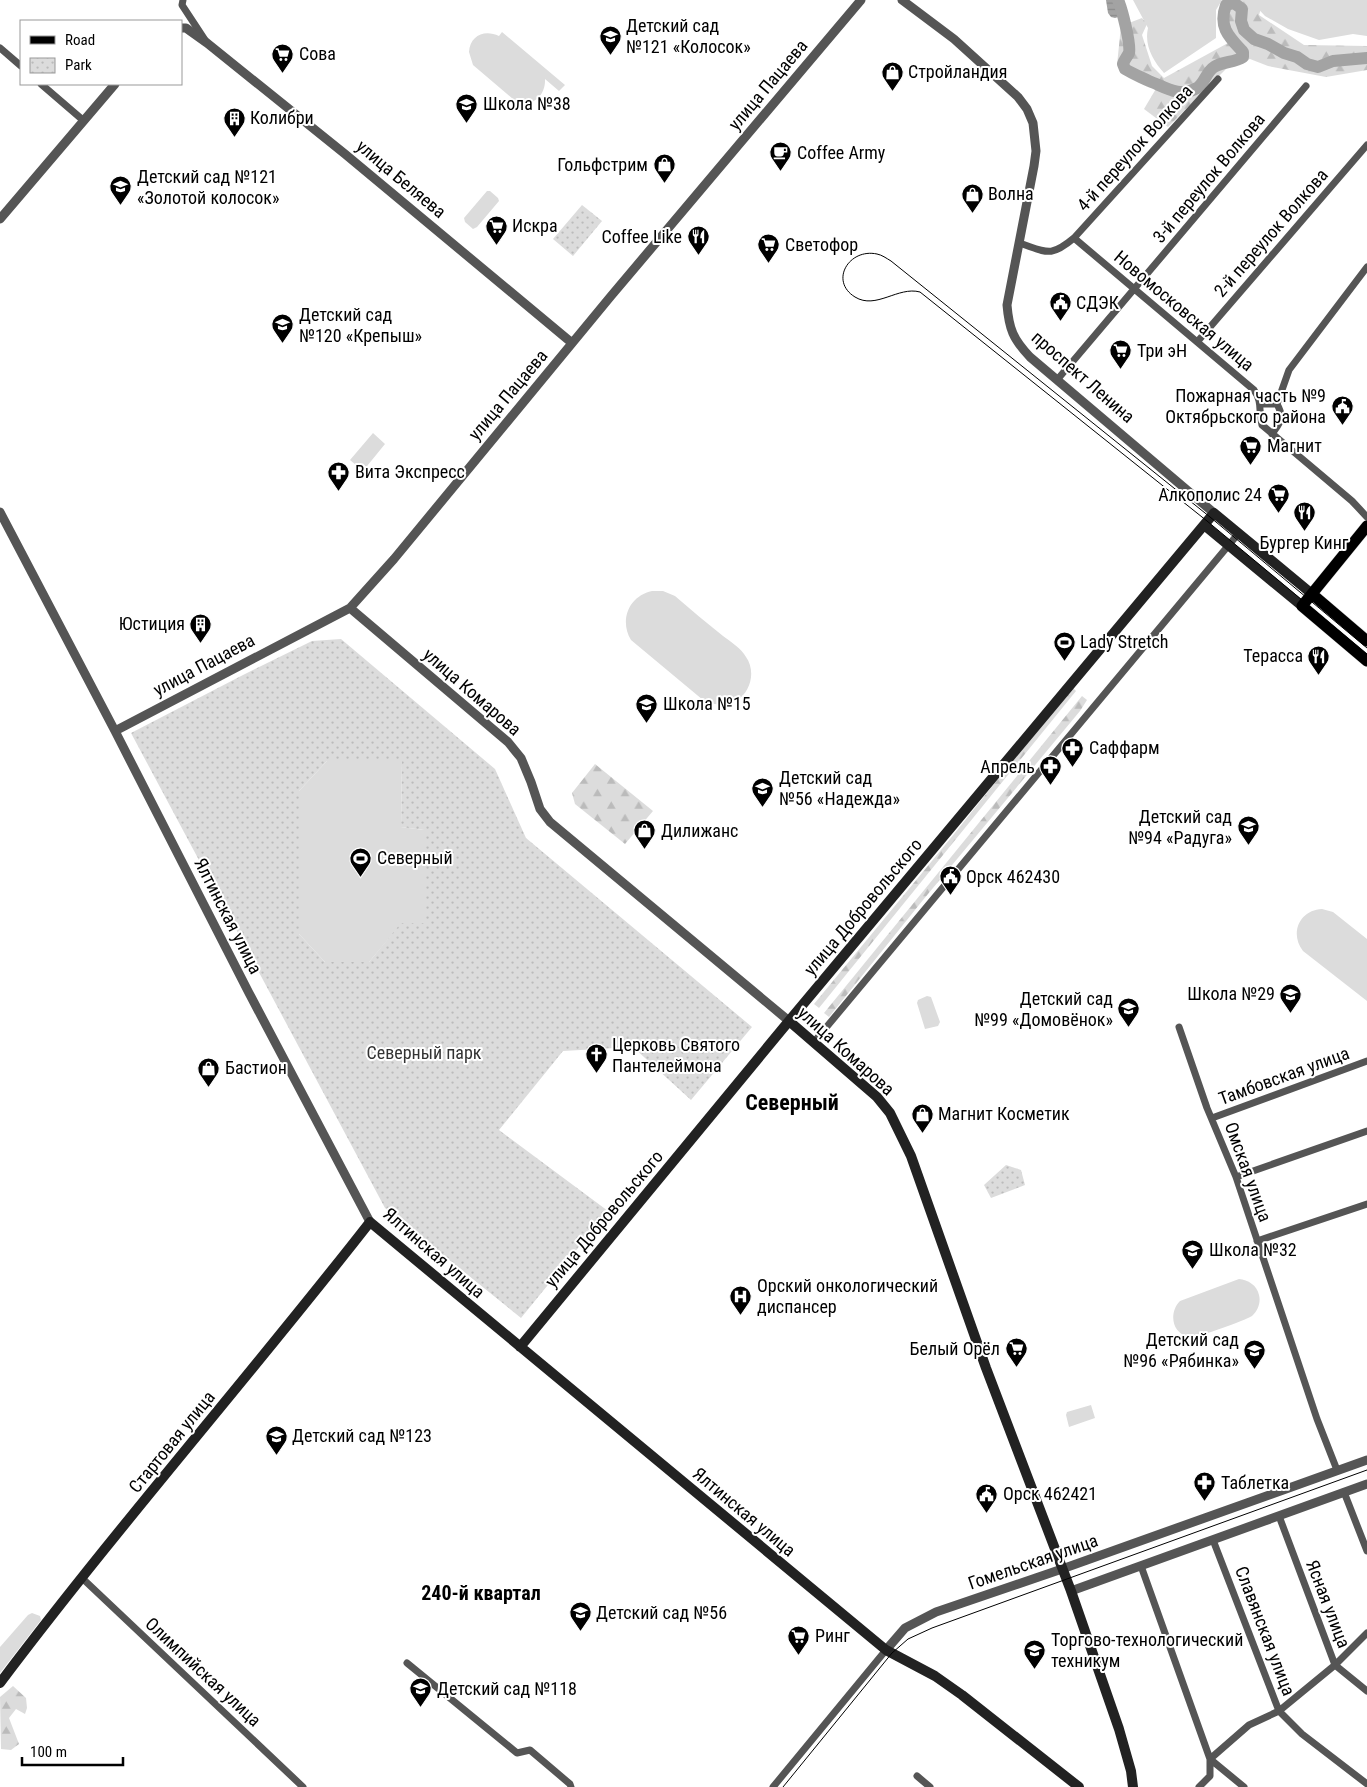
<svg xmlns="http://www.w3.org/2000/svg" width="1367" height="1787" font-family="'Roboto Condensed',sans-serif">
<style>
.green{fill:#dcdcdc}
.forest{fill:url(#forest-firs)}
.park{fill:url(#park-dots);fill-rule:evenodd}
.water{fill:url(#water-rules)}
.lines{fill:none;stroke-linecap:round;stroke-linejoin:round}
.river{stroke:#a3a3a3;stroke-width:12}
.primary-casing{stroke:#dbdbdb;stroke-width:12}
.minor{stroke:#555;stroke-width:7}
.tertiary{stroke:#555;stroke-width:9}
.secondary{stroke:#222;stroke-width:10}
.primary{stroke:#000;stroke-width:11}
.tram{stroke:#000;stroke-width:1}
.labels{text-anchor:middle;stroke-width:4;stroke-linejoin:round;paint-order:stroke}
.poi-label{font-size:18px;fill:#000;stroke:#fff;text-anchor:start}
.street-label{font-size:18px;fill:#000;stroke:#fff}
.park-label{font-size:18px;fill:#333;stroke:#fff}
.quarter-label{font-size:20px;font-weight:bold;fill:#000;stroke:#fff}
.district-label{font-size:22px;font-weight:bold;fill:#000;stroke:#fff}
</style>
<defs>
<pattern id="forest-firs" width="22" height="20" patternUnits="userSpaceOnUse" patternTransform="scale(1.25)"><rect width="22" height="20" fill="#dcdcdc"/><path d="M5 1l3.5 6h-7zM16 11l3.5 6h-7z" fill="#bbb"/></pattern>
<pattern id="park-dots" width="8" height="8" patternUnits="userSpaceOnUse" patternTransform="scale(1.25)"><rect width="8" height="8" fill="#dcdcdc"/><path d="M2 2h.1M6 6h.1" fill="none" stroke="#bbb" stroke-width="1.8" stroke-linecap="round"/></pattern>
<pattern id="water-rules" width="6" height="5" patternUnits="userSpaceOnUse" patternTransform="scale(1.25)"><rect width="6" height="5" fill="#a3a3a3"/><path d="M0 2.5h6" fill="none" stroke="#8b8b8b"/></pattern>
</defs>
<rect width="100%" height="100%" fill="#fff"/>
<path class="green" d="M1133 0H1222L1216 10V38L1164 73C1153 61 1144 45 1148 28Z
M1250 0H1367V36L1353 34 1319 40 1288 29 1265 16Z
M502 32 565 85 559 91 545 79C546 97 530 110 513 99L473 65 469 52C470 36 484 29 499 36Z
M487 191H490L498 198 499 201 477 227 473 229 465 222 464 218Z
M373 433 385 444 363 471 350 460Z
M652 591H663L675 596C691 610 707 623 723 636 731 642 741 648 746 657 756 671 751 692 736 701 725 707 713 705 703 700L631 640C619 620 629 596 652 591Z
M327 761H402L401 827 424 830V923L401 924 369 962H325L299 934V791Z
M1322 909 1333 912 1367 939V1001L1303 951C1289 933 1300 910 1322 909Z
M927 996 931 997 940 1022 938 1026 925 1029 917 1003 918 1000Z
M1239 1279C1248 1280 1257 1285 1259 1295 1261 1302 1258 1311 1252 1316 1244 1321 1197 1338 1189 1337 1171 1333 1169 1312 1180 1301Z
M1091 1405 1095 1418 1069 1427 1066 1415 1067 1412Z
M32 1613 40 1616 41 1620 0 1673V1647L28 1615Z"/>
<path class="forest" d="M1228 0H1257L1262 5 1259 15 1304 45 1367 46V70L1326 77 1268 66 1250 59 1231 64 1168 127 1144 109 1157 87 1117 65 1121 26 1142 18 1147 24 1142 35 1152 66 1164 78 1228 43 1220 16Z
M1072 687 1076 691 819 1008 814 1004 950 839Z
M1082 696 1087 700 1080 711 923 900 829 1017 824 1013Z
M595 764 653 811 625 844 575 804 572 793Z
M13 1686 26 1698 27 1708 25 1714 16 1709 9 1718 19 1744 11 1750 1 1749 0 1697Z"/>
<path class="park" d="M582 205 602 221 573 256 553 239Z
M341 639 495 769 526 838 752 1027 691 1100 633 1047 563 1051 499 1130 608 1211 521 1318 385 1208 131 733 243 675 312 641ZM327 761H402L401 827 424 830V923H401L369 962H325L299 934V791Z
M1006 1165 1021 1170 1025 1185 991 1198 984 1185Z"/>
<path class="water" d="M1106 0H1124L1128 14 1115 18 1111 17 1108 13Z"/>
<g class="lines">
<path class="river" d="M1118 0C1122 9 1131 44 1129 53 1127 57 1124 60 1123 64L1125 69C1133 74 1141 77 1149 81 1165 87 1180 98 1197 88 1205 83 1206 72 1214 67 1223 61 1234 63 1243 57V52C1229 37 1218 27 1226 5L1234 3 1242 9 1241 21 1244 30 1254 39 1268 44 1284 53 1297 57 1307 64 1318 67 1333 61 1367 58"/>
<defs>
<path id="primary" d="M1367 526 1302 606 1367 661
M1312 594 1367 641"/>
</defs>
<use href="#primary" class="primary-casing"/>
<path class="minor" d="M183 0 182 5 205 40
M0 48 21 66
M41 84 84 121
M1074 238 1254 390C1263 403 1258 410 1262 425L1352 501 1367 517
M1019 243C1047 252 1050 258 1074 238L1218 79
M1198 341 1367 145
M1057 380 1306 86
M1260 404H1277C1285 419 1281 421 1272 434
M1277 404 1289 370 1367 267
M1179 1027 1207 1108 1236 1177 1317 1419 1337 1470
M814 1042 1238 534
M1212 1118 1367 1061
M1236 1177 1367 1131
M1257 1241 1367 1204
M1344 1492 1367 1551
M1279 1516 1335 1665 1367 1691
M1213 1540 1279 1711 1302 1734 1367 1784
M1141 1566 1210 1759 1244 1787
M82 1578 303 1787
M407 1663 517 1753 530 1750 570 1784 571 1787
M917 1776 930 1787
M773 1787 886 1650
M1199 1787 1210 1776V1759L1249 1725 1279 1711 1335 1665 1367 1633"/>
<path class="tertiary" d="M902 0 954 39 1018 97 1027 109 1033 123 1036 151 1034 166 1007 305C1009 329 1013 339 1030 357L1214 513
M181 28H186L207 43 345 154 572 343
M0 219 115 84
M0 512 115 731 249 993 370 1222
M350 608 508 742 521 758 531 782 540 809 550 822 789 1021
M115 731 350 608 394 559 611 296 861 0
M1071 1591 1367 1484
M886 1650 905 1628 936 1612 1062 1569 1367 1460"/>
<path class="secondary" d="M1204 525 1302 606
M789 1021 877 1097 890 1113 911 1156 986 1368 1071 1591 1119 1729 1131 1771 1133 1787
M520 1347 789 1021 1214 513 1312 594
M0 1683C119 1525 249 1377 370 1222L886 1650 935 1676 962 1695 1079 1787"/>
<use href="#primary" class="primary"/>
<path class="tram" d="M1367 648 1210 517 891 261C886 258 882 255 877 254 849 248 829 281 855 297 876 310 898 286 920 292L1207 521 1367 654
M783 1787 892 1653 908 1639 932 1628 1367 1470"/>
</g>
<defs>
<symbol id="school-pin" viewBox="-11 -11 22 30"><path d="M0 17L-7.5 6A9.5 9.5 0 1 1 7.5 6Z" fill="#000" stroke="#fff"/><path d="M0-5L7-2L0 1L-7-2ZM-4 1L0 2.5L4 1V4Q0 6-4 4Z" fill="#fff"/></symbol>
<symbol id="supermarket-pin" viewBox="-11 -11 22 30"><path d="M0 17L-7.5 6A9.5 9.5 0 1 1 7.5 6Z" fill="#000" stroke="#fff"/><path d="M-6-5.5h2.5l.6 2H6L4.5 2H-2.5L-4.4-4H-6ZM-1.5 3.2a1.3 1.3 0 1 0 .1 0ZM3 3.2a1.3 1.3 0 1 0 .1 0Z" fill="#fff"/></symbol>
<symbol id="shop-pin" viewBox="-11 -11 22 30"><path d="M0 17L-7.5 6A9.5 9.5 0 1 1 7.5 6Z" fill="#000" stroke="#fff"/><path d="M-5-2.5h2.3a2.7 3.5 0 0 1 5.4 0H5L5.5 6h-11ZM-1.5-2.5h3a1.5 2.3 0 0 0-3 0Z" fill="#fff"/></symbol>
<symbol id="building-pin" viewBox="-11 -11 22 30"><path d="M0 17L-7.5 6A9.5 9.5 0 1 1 7.5 6Z" fill="#000" stroke="#fff"/><path d="M-4-6H4V6H1V3H-1V6H-4ZM-2.5-4.3h1.7v1.8h-1.7ZM.8-4.3h1.7v1.8H.8ZM-2.5-1h1.7V.8h-1.7ZM.8-1h1.7V.8H.8Z" fill="#fff"/></symbol>
<symbol id="cafe-pin" viewBox="-11 -11 22 30"><path d="M0 17L-7.5 6A9.5 9.5 0 1 1 7.5 6Z" fill="#000" stroke="#fff"/><path d="M-5.5-4.5H6V0H3Q3 3.5 0 3.5H-2.5Q-5.5 3.5-5.5 0ZM3-3.2v2h1.7v-2ZM-6 4.5H4V6H-6Z" fill="#fff"/></symbol>
<symbol id="restaurant-pin" viewBox="-11 -11 22 30"><path d="M0 17L-7.5 6A9.5 9.5 0 1 1 7.5 6Z" fill="#000" stroke="#fff"/><path d="M-5-6h1v4h1v-4h1v4h1v-4h1v5L-1.5 .5V6h-2V.5L-5-1ZM5-6V6H3V1.5H1.5Q1.5-4 5-6Z" fill="#fff"/></symbol>
<symbol id="civic-pin" viewBox="-11 -11 22 30"><path d="M0 17L-7.5 6A9.5 9.5 0 1 1 7.5 6Z" fill="#000" stroke="#fff"/><path d="M-.6-6.5H3V-4.5H.6V-3L4-1V1h2V6H-6V1h2V-1L-.6-3ZM-1.2 2.5V6h2.4V2.5Z" fill="#fff"/></symbol>
<symbol id="pharmacy-pin" viewBox="-11 -11 22 30"><path d="M0 17L-7.5 6A9.5 9.5 0 1 1 7.5 6Z" fill="#000" stroke="#fff"/><path d="M-2-6h4v4h4v4h-4v4h-4v-4h-4v-4h4Z" fill="#fff"/></symbol>
<symbol id="stadium-pin" viewBox="-11 -11 22 30"><path d="M0 17L-7.5 6A9.5 9.5 0 1 1 7.5 6Z" fill="#000" stroke="#fff"/><path d="M0-5a6.5 5 0 1 0 0 10a6.5 5 0 1 0 0-10ZM-3.5-1.8h7v3.6h-7Z" fill="#fff"/></symbol>
<symbol id="church-pin" viewBox="-11 -11 22 30"><path d="M0 17L-7.5 6A9.5 9.5 0 1 1 7.5 6Z" fill="#000" stroke="#fff"/><path d="M-1.2-6h2.4v3.5h3.3v2.4h-3.3V6h-2.4V-.1h-3.3v-2.4h3.3Z" fill="#fff"/></symbol>
<symbol id="hospital-pin" viewBox="-11 -11 22 30"><path d="M0 17L-7.5 6A9.5 9.5 0 1 1 7.5 6Z" fill="#000" stroke="#fff"/><path d="M-5-5h3v3.5h4V-5h3V5h-3V1.5h-4V5h-3Z" fill="#fff"/></symbol>
<symbol id="university-pin" viewBox="-11 -11 22 30"><path d="M0 17L-7.5 6A9.5 9.5 0 1 1 7.5 6Z" fill="#000" stroke="#fff"/><path d="M0-5L7-2L0 1L-7-2ZM-4 1L0 2.5L4 1V4Q0 6-4 4Z" fill="#fff"/></symbol>
</defs>
<g fill-rule="evenodd">
<use href="#school-pin" x="598" y="24" width="25" height="34"/>
<use href="#supermarket-pin" x="270" y="42" width="25" height="34"/>
<use href="#shop-pin" x="880" y="60" width="25" height="34"/>
<use href="#school-pin" x="454" y="92" width="25" height="34"/>
<use href="#building-pin" x="222" y="106" width="25" height="34"/>
<use href="#cafe-pin" x="768" y="140" width="25" height="34"/>
<use href="#shop-pin" x="652" y="152" width="25" height="34"/>
<use href="#school-pin" x="108" y="174" width="25" height="34"/>
<use href="#shop-pin" x="960" y="182" width="25" height="34"/>
<use href="#supermarket-pin" x="484" y="214" width="25" height="34"/>
<use href="#restaurant-pin" x="686" y="224" width="25" height="34"/>
<use href="#supermarket-pin" x="756" y="232" width="25" height="34"/>
<use href="#civic-pin" x="1048" y="290" width="25" height="34"/>
<use href="#school-pin" x="270" y="312" width="25" height="34"/>
<use href="#supermarket-pin" x="1108" y="338" width="25" height="34"/>
<use href="#civic-pin" x="1330" y="394" width="25" height="34"/>
<use href="#supermarket-pin" x="1238" y="434" width="25" height="34"/>
<use href="#pharmacy-pin" x="326" y="460" width="25" height="34"/>
<use href="#supermarket-pin" x="1266" y="482" width="25" height="34"/>
<use href="#restaurant-pin" x="1292" y="500" width="25" height="34"/>
<use href="#building-pin" x="188" y="612" width="25" height="34"/>
<use href="#stadium-pin" x="1052" y="630" width="25" height="34"/>
<use href="#restaurant-pin" x="1306" y="644" width="25" height="34"/>
<use href="#school-pin" x="634" y="692" width="25" height="34"/>
<use href="#pharmacy-pin" x="1060" y="736" width="25" height="34"/>
<use href="#pharmacy-pin" x="1038" y="754" width="25" height="34"/>
<use href="#school-pin" x="750" y="776" width="25" height="34"/>
<use href="#school-pin" x="1236" y="814" width="25" height="34"/>
<use href="#shop-pin" x="632" y="818" width="25" height="34"/>
<use href="#stadium-pin" x="348" y="846" width="25" height="34"/>
<use href="#civic-pin" x="938" y="864" width="25" height="34"/>
<use href="#school-pin" x="1278" y="982" width="25" height="34"/>
<use href="#school-pin" x="1116" y="996" width="25" height="34"/>
<use href="#church-pin" x="584" y="1042" width="25" height="34"/>
<use href="#shop-pin" x="196" y="1056" width="25" height="34"/>
<use href="#shop-pin" x="910" y="1102" width="25" height="34"/>
<use href="#school-pin" x="1180" y="1238" width="25" height="34"/>
<use href="#hospital-pin" x="728" y="1284" width="25" height="34"/>
<use href="#supermarket-pin" x="1004" y="1336" width="25" height="34"/>
<use href="#school-pin" x="1242" y="1338" width="25" height="34"/>
<use href="#school-pin" x="264" y="1424" width="25" height="34"/>
<use href="#pharmacy-pin" x="1192" y="1470" width="25" height="34"/>
<use href="#civic-pin" x="974" y="1482" width="25" height="34"/>
<use href="#school-pin" x="568" y="1600" width="25" height="34"/>
<use href="#supermarket-pin" x="786" y="1624" width="25" height="34"/>
<use href="#university-pin" x="1022" y="1638" width="25" height="34"/>
<use href="#school-pin" x="408" y="1676" width="25" height="34"/>
</g>
<g class="labels">
<g class="poi-label">
<text x="626" y="32">Детский сад<tspan x="626" dy="21">№121 «Колосок»</tspan></text>
<text x="299" y="60">Сова</text>
<text x="908" y="78">Стройландия</text>
<text x="483" y="110">Школа №38</text>
<text x="250" y="124">Колибри</text>
<text x="797" y="159">Coffee Army</text>
<text x="648" y="171" text-anchor="end">Гольфстрим</text>
<text x="137" y="183">Детский сад №121<tspan x="137" dy="21">«Золотой колосок»</tspan></text>
<text x="988" y="200">Волна</text>
<text x="512" y="232">Искра</text>
<text x="682" y="243" text-anchor="end">Coffee Like</text>
<text x="785" y="251">Светофор</text>
<text x="1076" y="309">СДЭК</text>
<text x="299" y="321">Детский сад<tspan x="299" dy="21">№120 «Крепыш»</tspan></text>
<text x="1137" y="357">Три эН</text>
<text x="1326" y="402" text-anchor="end">Пожарная часть №9<tspan x="1326" dy="21">Октябрьского района</tspan></text>
<text x="1267" y="452">Магнит</text>
<text x="355" y="478">Вита Экспресс</text>
<text x="1262" y="501" text-anchor="end">Алкополис 24</text>
<text x="1304" y="549" text-anchor="middle">Бургер Кинг</text>
<text x="185" y="630" text-anchor="end">Юстиция</text>
<text x="1080" y="648">Lady Stretch</text>
<text x="1303" y="662" text-anchor="end">Терасса</text>
<text x="663" y="710">Школа №15</text>
<text x="1089" y="754">Саффарм</text>
<text x="1035" y="773" text-anchor="end">Апрель</text>
<text x="779" y="784">Детский сад<tspan x="779" dy="21">№56 «Надежда»</tspan></text>
<text x="1232" y="823" text-anchor="end">Детский сад<tspan x="1232" dy="21">№94 «Радуга»</tspan></text>
<text x="661" y="837">Дилижанс</text>
<text x="377" y="864">Северный</text>
<text x="966" y="883">Орск 462430</text>
<text x="1275" y="1000" text-anchor="end">Школа №29</text>
<text x="1113" y="1005" text-anchor="end">Детский сад<tspan x="1113" dy="21">№99 «Домовёнок»</tspan></text>
<text x="612" y="1051">Церковь Святого<tspan x="612" dy="21">Пантелеймона</tspan></text>
<text x="225" y="1074">Бастион</text>
<text x="938" y="1120">Магнит Косметик</text>
<text x="1209" y="1256">Школа №32</text>
<text x="757" y="1292">Орский онкологический<tspan x="757" dy="21">диспансер</tspan></text>
<text x="1239" y="1346" text-anchor="end">Детский сад<tspan x="1239" dy="21">№96 «Рябинка»</tspan></text>
<text x="1000" y="1355" text-anchor="end">Белый Орёл</text>
<text x="292" y="1442">Детский сад №123</text>
<text x="1221" y="1489">Таблетка</text>
<text x="1003" y="1500">Орск 462421</text>
<text x="596" y="1619">Детский сад №56</text>
<text x="815" y="1642">Ринг</text>
<text x="1051" y="1646">Торгово-технологический<tspan x="1051" dy="21">техникум</tspan></text>
<text x="437" y="1695">Детский сад №118</text>
</g>
<g class="street-label">
<text transform="translate(768 85) rotate(-50)" y="6">улица Пацаева</text>
<text transform="translate(1135 148) rotate(-48)" y="6">4-й переулок Волкова</text>
<text transform="translate(1209 178) rotate(-50)" y="6">3-й переулок Волкова</text>
<text transform="translate(401 179) rotate(40)" y="6">улица Беляева</text>
<text transform="translate(1271 233) rotate(-49)" y="6">2-й переулок Волкова</text>
<text transform="translate(1184 311) rotate(40)" y="6">Новомосковская улица</text>
<text transform="translate(1083 377) rotate(41)" y="6">проспект Ленина</text>
<text transform="translate(508 395) rotate(-50)" y="6">улица Пацаева</text>
<text transform="translate(204 665) rotate(-28)" y="6">улица Пацаева</text>
<text transform="translate(472 692) rotate(41)" y="6">улица Комарова</text>
<text transform="translate(863 907) rotate(-50)" y="6">улица Добровольского</text>
<text transform="translate(228 916) rotate(63)" y="6">Ялтинская улица</text>
<text transform="translate(846 1051) rotate(42)" y="6">улица Комарова</text>
<text transform="translate(1284 1076) rotate(-20)" y="6">Тамбовская улица</text>
<text transform="translate(1248 1172) rotate(70)" y="6">Омская улица</text>
<text transform="translate(604 1219) rotate(-50)" y="6">улица Добровольского</text>
<text transform="translate(434 1253) rotate(41)" y="6">Ялтинская улица</text>
<text transform="translate(172 1442) rotate(-51)" y="6">Стартовая улица</text>
<text transform="translate(744 1512) rotate(40)" y="6">Ялтинская улица</text>
<text transform="translate(1033 1562) rotate(-19)" y="6">Гомельская улица</text>
<text transform="translate(1328 1604) rotate(69)" y="6">Ясная улица</text>
<text transform="translate(1265 1631) rotate(69)" y="6">Славянская улица</text>
<text transform="translate(203 1672) rotate(43)" y="6">Олимпийская улица</text>
</g>
<g class="park-label">
<text x="424" y="1059">Северный парк</text>
</g>
<g class="quarter-label">
<text x="481" y="1600">240-й квартал</text>
</g>
<g class="district-label">
<text x="792" y="1110">Северный</text>
</g>
</g>
<rect x="20" y="20" width="162" height="65" fill="#ffffff" stroke="#999999"/>
<rect x="30" y="36" width="25" height="8" fill="#000000" stroke="#999999"/>
<text x="65" y="45" font-size="15" fill="#000000">Road</text>
<rect x="30" y="58" width="25" height="15" fill="url(#park-dots)" stroke="#999999"/>
<text x="65" y="70" font-size="15" fill="#000000">Park</text>
<path d="M22 1757v8h101v-8" fill="none" stroke="#000000" stroke-width="2.5"/>
<text x="30" y="1757" font-size="15" fill="#000000" stroke="#ffffff" stroke-width="4" paint-order="stroke">100 m</text>
</svg>
